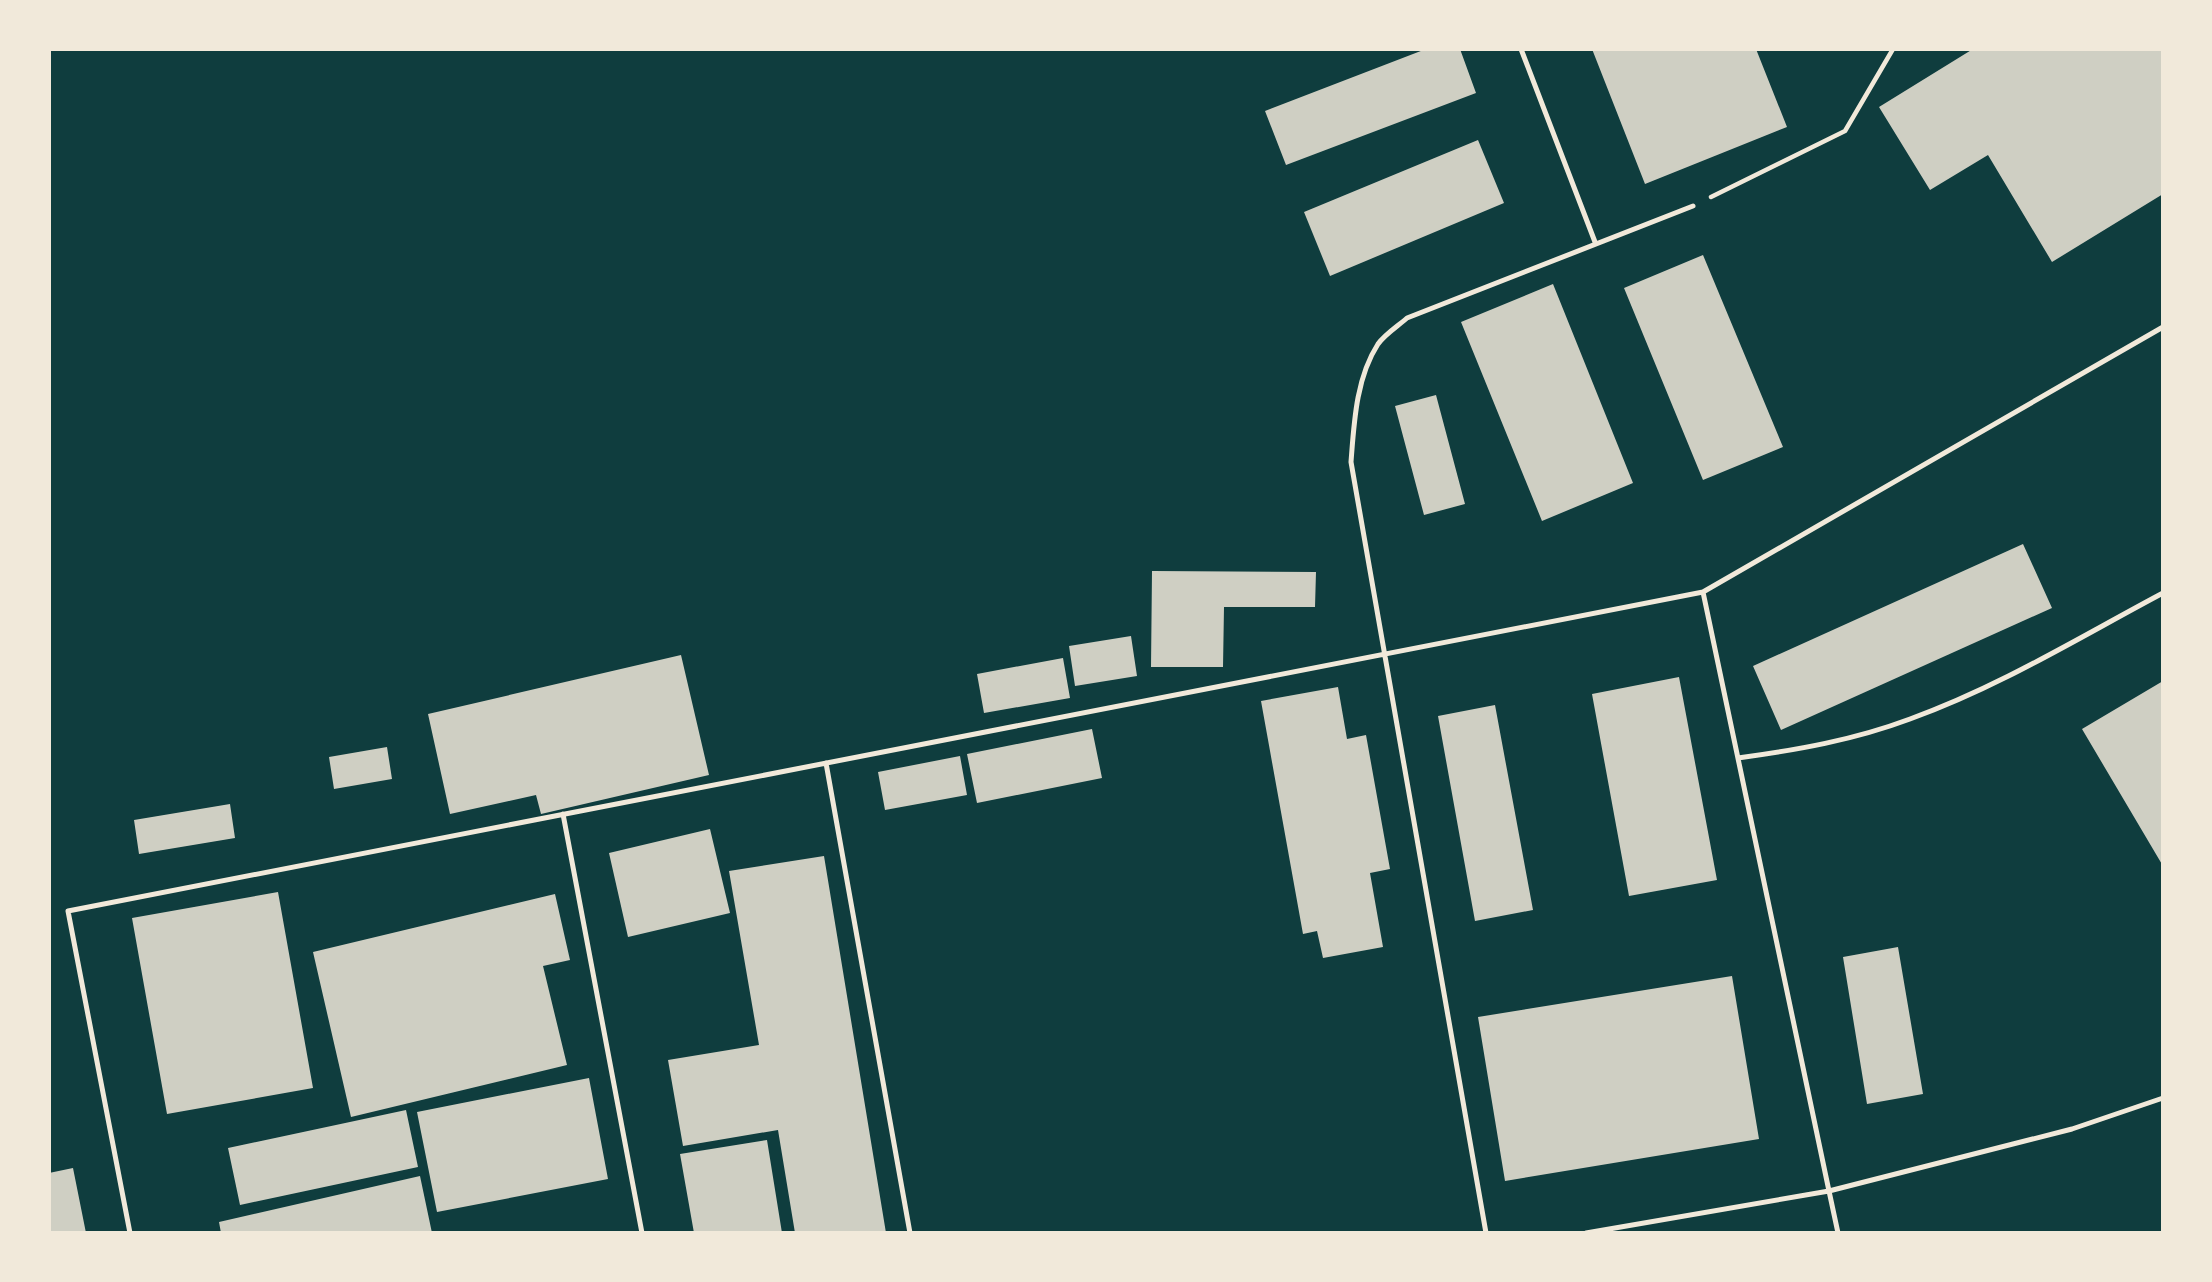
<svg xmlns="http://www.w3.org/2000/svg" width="2212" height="1282" viewBox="0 0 2212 1282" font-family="'Source Sans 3',sans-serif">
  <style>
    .building { fill: #cfcfc3 }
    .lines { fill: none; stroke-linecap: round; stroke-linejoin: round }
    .path { stroke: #f1e9da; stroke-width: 4.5 }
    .service { stroke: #f1e9da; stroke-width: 5 }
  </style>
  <rect width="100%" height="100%" fill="#0f3d3e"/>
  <path class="building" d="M1426 49H1460L1476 93 1286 165 1265 111Z
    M1592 49H1756L1787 127 1645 184Z
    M1973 49H2163V194L2052 262 1988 155 1930 190 1879 107Z
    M1478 140 1504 203 1330 276 1304 212Z
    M1703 255 1783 447 1703 480 1624 288Z
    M1553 284 1633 483 1542 521 1461 322Z
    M1436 395 1465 504 1424 515 1395 406Z
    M2023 544 2052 608 1781 730 1753 666Z
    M1152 571 1316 572 1315 607H1224L1223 667H1151Z
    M1131 636 1137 676 1075 686 1069 646Z
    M681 655 709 775 541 814 536 795 450 814 428 714Z
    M1063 658 1070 698 984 713 977 674Z
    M1679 677 1717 880 1629 896 1592 694Z
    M2163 681V866L2082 729Z
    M1338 687 1347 739 1366 735 1390 869 1370 873 1383 947 1323 958 1317 931 1303 934 1261 701Z
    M1495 705 1533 910 1475 921 1438 716Z
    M1092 729 1102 778 977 803 967 754Z
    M387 747 392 779 334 789 329 757Z
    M960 756 967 795 885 810 878 772Z
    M230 804 235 838 139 854 134 820Z
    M710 829 730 913 628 937 609 853Z
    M824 856 886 1233H795L778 1130 683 1146 668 1060 759 1045 729 871Z
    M278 892 313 1088 167 1114 132 918Z
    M555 894 570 960 543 966 567 1065 351 1117 313 952Z
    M1898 947 1923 1094 1867 1104 1843 957Z
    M1732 976 1759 1139 1505 1181 1478 1017Z
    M589 1078 608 1179 437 1212 417 1112Z
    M406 1110 418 1167 240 1205 228 1148Z
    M767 1140 782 1233H694L680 1154Z
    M73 1168 86 1233H49V1173Z
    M420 1176 432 1233H221L219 1222Z"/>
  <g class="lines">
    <path class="path" d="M1711 197 1845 131 1893 49"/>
    <path class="service" d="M1521 49 1595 242
      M1738 758C1797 750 1854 740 1910 719 1999 687 2080 637 2163 593
      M826 763 910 1233
      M563 814 642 1233
      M130 1233 68 911 1703 592
      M1486 1233 1351 462C1354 423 1356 378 1378 344 1385 334 1398 326 1407 318L1693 206
      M1586 1233 1829 1191 1703 592 2163 327
      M1838 1233 1829 1191 2072 1129 2163 1098"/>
  </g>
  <rect width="2212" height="1282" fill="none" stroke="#f1e9da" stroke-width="102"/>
</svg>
